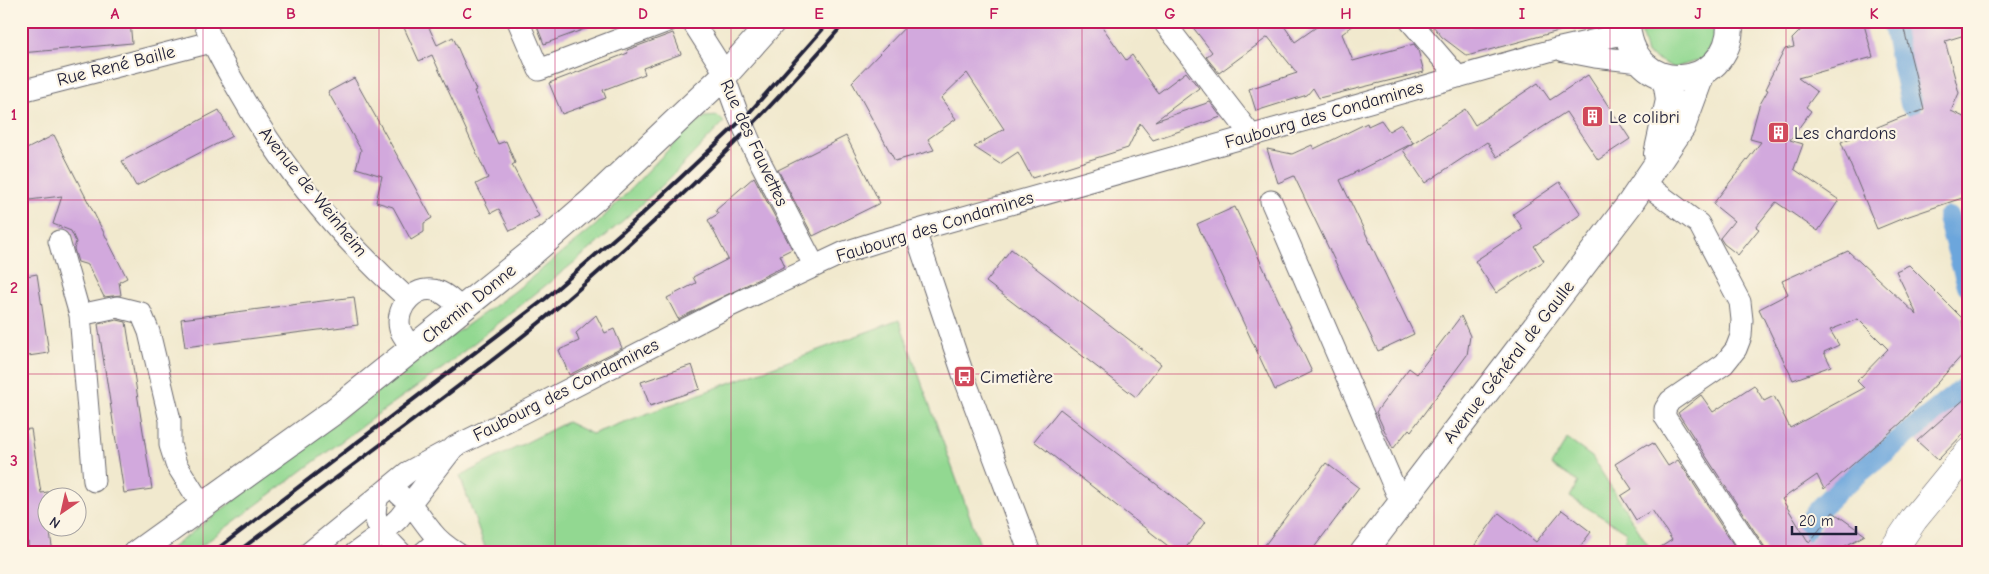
<svg xmlns="http://www.w3.org/2000/svg" width="1989" height="574" viewBox="0 0 1989 574" font-family="'Comic Neue',sans-serif">
  <style>
    .green { fill: #92d891; stroke: #5a7d66 }
    .lines { fill: none; stroke-linecap: round; stroke-linejoin: round }
    .canal { stroke: #6ca6dc; stroke-width: 22 }
    .building { fill: #d2a9dd }
    .minor-casing { stroke: #6a686e; stroke-width: 23 }
    .tertiary-casing { stroke: #6a686e; stroke-width: 28 }
    .secondary-casing { stroke: #6a686e; stroke-width: 29 }
    .minor { stroke: #fff; stroke-width: 21 }
    .tertiary { stroke: #fff; stroke-width: 26 }
    .secondary { stroke: #fff; stroke-width: 28 }
    .rail { stroke: #22223b; stroke-width: 4 }
    .grid { fill: none; stroke: #c2185b; stroke-width: 1; stroke-opacity: 0.55 }
    .labels { text-anchor: middle; dominant-baseline: central; stroke-width: 4.5; stroke-linejoin: round; paint-order: stroke }
    .street-label { font-size: 18px; fill: #22223b; stroke: #fcf5e5 }
    .poi-label { font-size: 18px; fill: #22223b; stroke: #fcf5e5; text-anchor: start }
    .neatline { fill: none; stroke: #c2185b; stroke-width: 2 }
    .grid-label { font-size: 16px; text-anchor: middle; font-weight: bold; fill: #c2185b }
  </style>
  <rect width="100%" height="100%" fill="#fcf5e5"/>
  <filter id="ink" filterUnits="userSpaceOnUse"><feTurbulence type="fractalNoise" baseFrequency=".02" numOctaves="2"/><feDisplacementMap in="SourceGraphic" scale="10" xChannelSelector="R" yChannelSelector="G"/><feConvolveMatrix kernelMatrix="1 2 1 2 8 2 1 2 1" color-interpolation-filters="sRGB"/></filter>
  <filter id="wash" filterUnits="userSpaceOnUse"><feTurbulence type="fractalNoise" baseFrequency=".0096" numOctaves="4" result="noise"/><feDisplacementMap in="SourceGraphic" scale="20" xChannelSelector="R" yChannelSelector="G"/><feGaussianBlur stdDeviation="1.12" result="paint"/><feColorMatrix in="noise" values="0 0 0 0 0 0 0 0 0 0 0 0 0 0 0 0 0 1.4 0 .05"/><feComposite in="paint" operator="in"/></filter>
  <g filter="url(#wash)">
    <rect width="100%" height="100%" fill="#f1e9ce"/>
    <path class="green" d="M1638 21H1718V34L1703 59 1674 68 1647 54Z
      M718 116 724 122 665 183 592 248 443 368 382 411 192 553H165L402 372 515 291 595 226 690 127 705 117Z
      M899 320 983 553H487L460 476 567 422 592 434Z
      M1567 439 1592 457 1653 553H1625L1626 532 1570 497 1578 482 1551 465Z"/>
    <g class="lines">
      <path class="canal" d="M1893 21 1911 104
        M1948 218 1968 285
        M1794 544 1819 509 1840 488 1968 385"/>
    </g>
    <g id="blocks">
      <path class="building" d="M21 21H130L132 43 21 53Z
        M401 21H426L437 45 453 37 476 90 474 91 498 144 506 141 515 163 512 165 539 216 510 231 499 209 491 213 476 184 488 178 432 55 419 61Z
        M535 21H601V23L544 44Z
        M911 21H1098L1126 60 1132 55 1158 93 1186 72 1199 88 1155 121 1210 102 1221 117 1153 140 1140 123 1128 148 1032 178 1018 152 1000 164 974 147 1004 129 967 73 941 98 956 119 928 139 934 150 895 161 852 82Z
        M1188 21H1290L1284 26 1295 42 1325 21H1359L1342 34 1353 61 1414 44 1418 50 1424 72 1319 98 1313 88 1307 95 1256 111 1249 89 1297 73 1268 37 1219 73 1206 57 1212 52Z
        M1429 21H1464L1469 27 1487 21H1576L1577 26 1467 56 1442 37Z
        M1821 21H1863L1873 57 1798 78 1817 92 1806 107 1811 111 1790 140 1803 144 1794 169 1839 200 1818 231 1776 202 1756 227 1759 229 1738 255 1724 244 1720 238 1734 221 1713 204 1761 142 1750 139 1759 106 1768 90 1766 89 1770 81 1769 80 1785 49 1794 47 1792 39 1805 26Z
        M1902 21H1968V34L1945 41 1959 93 1951 111 1968 119V196L1906 217 1877 229 1841 142 1902 117 1924 110Z
        M673 33 681 54 643 68 645 74 603 90 606 98 562 114 549 83 628 53 627 50Z
        M1588 75 1630 139 1598 160 1566 112 1497 157 1487 142 1425 183 1403 150 1413 143 1340 180 1414 334 1378 351 1294 176 1278 183 1267 149 1292 154 1312 145 1314 149 1367 123 1368 126 1381 120 1389 131 1401 124 1413 143 1465 109 1475 125 1538 83 1550 100Z
        M354 78 432 218 424 223V232L411 240 393 207 376 202 382 176 356 168 361 150 328 92Z
        M219 110 232 136 136 186 122 161Z
        M54 135 127 278 119 282 121 295 104 297 88 265 78 262 74 249 76 242 71 231 53 224 62 196 21 201V152Z
        M846 136 880 203 813 236 778 170Z
        M754 177 792 249 780 255 785 266 678 319 667 298 696 283 693 277 728 259 708 220 718 214 716 210Z
        M1560 182 1581 214 1534 246 1544 261 1496 293 1475 261 1523 229 1513 214Z
        M1235 207 1312 372 1275 390 1197 224Z
        M1011 249 1161 364 1136 397 986 282Z
        M1848 251 1917 315 1896 271 1909 265 1962 318 1965 352 1901 423 1824 489 1817 475 1782 499 1809 543 1833 512 1865 535 1833 553H1766L1764 546 1678 413 1701 395 1713 412 1754 385 1764 401 1774 396 1790 428 1864 388 1857 381 1888 349 1858 319 1830 330 1839 345 1824 352 1831 366 1793 380 1759 309 1788 294 1782 281Z
        M37 274 49 353 21 357V277Z
        M354 297 358 325 185 347 181 319Z
        M596 315 605 333 614 329 622 348 569 375 559 350 579 341 576 333Z
        M1461 316 1470 336 1467 355 1411 431 1409 429 1393 449 1376 412 1409 368 1417 374Z
        M117 320 126 322 152 489 124 493 98 324Z
        M692 365 700 389 650 406 641 382Z
        M1968 396V429L1938 460 1917 441Z
        M1060 409 1205 522 1182 553H1177L1034 441Z
        M31 429 41 493 48 492V526H49L53 553H29L28 542 24 543 21 523V430Z
        M1653 443 1668 466 1678 460 1739 553H1651L1672 540 1652 510 1636 520 1621 496 1632 489 1615 464 1647 444 1648 446Z
        M1326 463 1359 488 1310 553H1259Z
        M1562 510 1591 532 1575 553H1469L1499 513 1536 542Z"/>
    </g>
  </g>
  <g filter="url(#ink)">
    <use href="#blocks" fill-opacity="0" stroke="#6a686e" stroke-width="1"/>
    <g class="lines">
      <defs>
        <path id="minor" d="M204 21C212 44 224 65 236 86 280 165 340 238 408 299
          M518 21 539 70 668 21
          M692 21 720 65 737 112 751 144 814 265
          M1163 21 1251 135
          M1410 21 1458 77
          M1564 51 1595 57 1640 62
          M21 91 211 42
          M1644 183 1699 224 1740 302 1742 320 1741 336 1736 349 1724 364 1670 401 1665 409V417L1754 553
          M1271 201 1401 503
          M915 231 964 377 1030 553
          M59 241 80 315
          M413 349C409 343 402 336 400 329 394 306 418 282 440 292 449 296 455 303 461 309
          M94 481 80 315 117 307 141 313 149 332 170 420V445L176 464 203 507
          M400 495C414 505 421 519 432 532 439 541 447 547 457 553
          M378 497C369 525 383 534 401 553
          M309 553 408 472 445 452
          M355 553 383 533 399 518 454 447 525 412 728 307 845 252 883 240 1556 49 1627 33
          M423 553 430 547 444 545"/>
        <path id="tertiary" d="M1627 21C1628 100 1733 94 1730 21
          M1657 154 1669 100 1667 86 1662 76
          M137 553 332 413 534 251 593 200 723 77 773 21
          M1363 553 1629 205 1682 127 1702 73"/>
        <path id="secondary" d="M1891 553 1914 519 1968 453"/>
      </defs>
      <use href="#minor" class="minor-casing"/>
      <use href="#tertiary" class="tertiary-casing"/>
      <use href="#secondary" class="secondary-casing"/>
      <use href="#minor" class="minor"/>
      <use href="#tertiary" class="tertiary"/>
      <use href="#secondary" class="secondary"/>
      <path class="rail" d="M212 553 545 299 640 216 748 114 830 21
        M236 553C295 509 353 465 412 421 461 384 510 348 557 308 660 220 758 125 846 21"/>
    </g>
  </g>
  <path class="grid" d="M203 21V553M379 21V553M555 21V553M731 21V553M907 21V553M1082 21V553M1258 21V553M1434 21V553M1610 21V553M1786 21V553M21 200H1968M21 374H1968"/>
  <defs>
    <symbol id="building-square" viewBox="-11 -11 22 22"><rect x="-9" y="-9" width="18" height="18" rx="4" fill="#d1495b" stroke="#fcf5e5"/><path d="M-4-6H4V6H1V3H-1V6H-4ZM-2.5-4.3h1.7v1.8h-1.7ZM.8-4.3h1.7v1.8H.8ZM-2.5-1h1.7V.8h-1.7ZM.8-1h1.7V.8H.8Z" fill="#fff"/></symbol>
    <symbol id="bus-square" viewBox="-11 -11 22 22"><rect x="-9" y="-9" width="18" height="18" rx="4" fill="#d1495b" stroke="#fcf5e5"/><path d="M-5-6H5V4H4V6H2V4H-2V6H-4V4H-5ZM-3.5-4V0h7V-4ZM-3.5 1.2v1.5H-2V1.2ZM2 1.2v1.5H3.5V1.2Z" fill="#fff"/></symbol>
  </defs>
  <g fill-rule="evenodd">
    <use href="#building-square" x="1580" y="104" width="25" height="25"/>
    <use href="#building-square" x="1766" y="120" width="25" height="25"/>
    <use href="#bus-square" x="952" y="364" width="25" height="25"/>
  </g>
  <g class="labels">
    <g class="street-label">
      <text transform="translate(116 66) rotate(-14)">Rue René Baille</text>
      <text transform="translate(1324 115) rotate(-16)">Faubourg des Condamines</text>
      <text transform="translate(754 143) rotate(65)">Rue des Fauvettes</text>
      <text transform="translate(313 192) rotate(51)">Avenue de Weinheim</text>
      <text transform="translate(935 227) rotate(-17)">Faubourg des Condamines</text>
      <text transform="translate(469 304) rotate(-39)">Chemin Donne</text>
      <text transform="translate(1509 362) rotate(-52)">Avenue Général de Gaulle</text>
      <text transform="translate(566 390) rotate(-27)">Faubourg des Condamines</text>
    </g>
    <g class="poi-label">
      <text x="1609" y="117">Le colibri</text>
      <text x="1794" y="133">Les chardons</text>
      <text x="980" y="377">Cimetière</text>
    </g>
  </g>
  <rect width="1989" height="574" fill="none" stroke="#fcf5e5" stroke-width="55"/>
  <g transform="translate(62 512) rotate(214)"><circle r="24" fill="#fcf5e5" stroke="#a5a1a1"/>
  <path d="M0-4L9 19L0 12L-9 19Z" fill="#d1495b"/>
  <text y="-8" font-size="14" font-weight="bold" text-anchor="middle" fill="#22223b">N</text>
  </g>
  <path d="M1792 526v8h64v-8" fill="none" stroke="#22223b" stroke-width="2.5"/>
  <text x="1799" y="526" font-size="15" fill="#22223b" stroke="#fcf5e5" stroke-width="4" paint-order="stroke">20 m</text>
  <rect x="28" y="28" width="1934" height="518" class="neatline"/>
  <g class="grid-label">
    <text x="115" y="19">A</text>
    <text x="291" y="19">B</text>
    <text x="467" y="19">C</text>
    <text x="643" y="19">D</text>
    <text x="819" y="19">E</text>
    <text x="994" y="19">F</text>
    <text x="1170" y="19">G</text>
    <text x="1346" y="19">H</text>
    <text x="1522" y="19">I</text>
    <text x="1698" y="19">J</text>
    <text x="1874" y="19">K</text>
    <text x="14" y="120">1</text>
    <text x="14" y="293">2</text>
    <text x="14" y="466">3</text>
  </g>
</svg>
